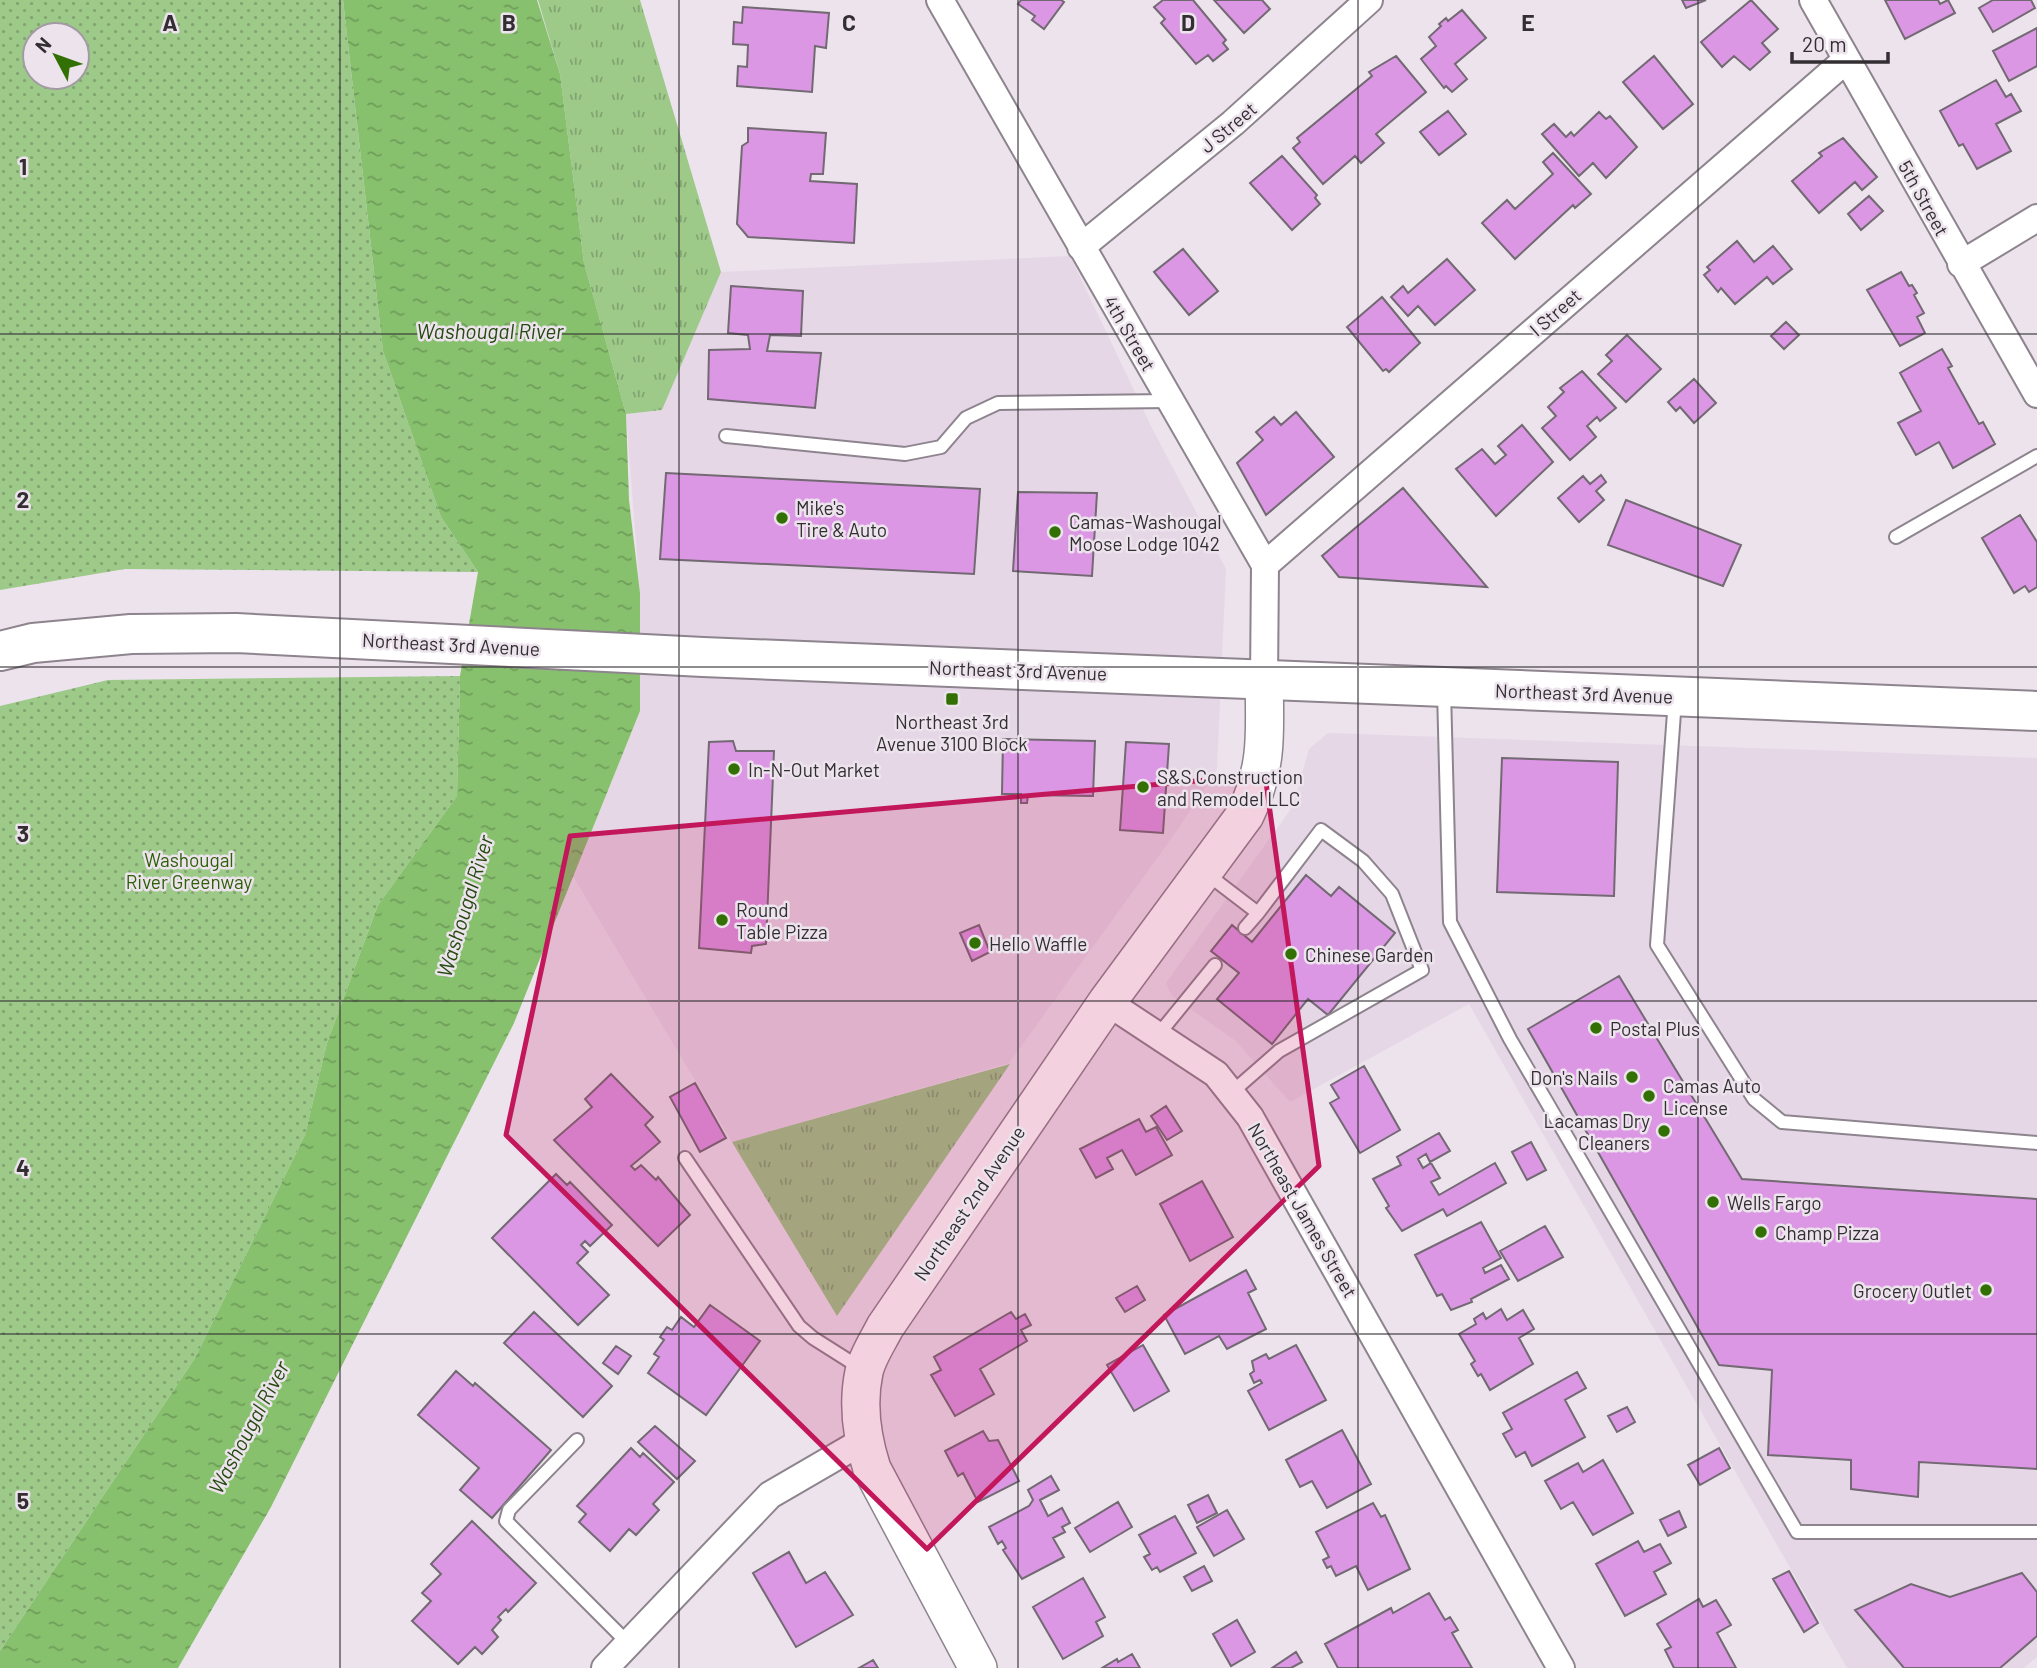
<svg xmlns="http://www.w3.org/2000/svg" width="2037" height="1668" viewBox="0 0 2037 1668" font-family="Barlow,sans-serif">
  <style>
    .built { fill: #e6d7e7 }
    .grass { fill: url(#grass-tufts) }
    .park { fill: url(#park-dots); fill-rule: evenodd }
    .water { fill: url(#water-ripples) }
    .building { fill: #dc97e4; stroke: #726972; stroke-width: 2 }
    .lines { fill: none; stroke-linecap: round; stroke-linejoin: round }
    .lane-casing { stroke: #8d848e; stroke-width: 16 }
    .street-casing { stroke: #8d848e; stroke-width: 30 }
    .secondary-casing { stroke: #8d848e; stroke-width: 40 }
    .primary-casing { stroke: #8d848e; stroke-width: 42 }
    .lane { stroke: #fff; stroke-width: 12 }
    .street { stroke: #fff; stroke-width: 26 }
    .secondary { stroke: #fff; stroke-width: 37 }
    .primary { stroke: #fff; stroke-width: 38 }
    .marked { fill: #c2185b; fill-opacity: 0.2; stroke: #c2185b; stroke-width: 5; stroke-linejoin: round }
    .grid { fill: none; stroke: #322e32; stroke-width: 2; stroke-opacity: 0.55 }
    .poi-dot { fill: #337003; stroke: #ece3ed; stroke-width: 2.5 }
    .labels { text-anchor: middle; dominant-baseline: central; stroke-width: 5; stroke-linejoin: round; paint-order: stroke }
    .street-label { font-size: 19px; fill: #322e32; stroke: #ece3ed }
    .poi-label { font-size: 19px; fill: #322e32; stroke: #ece3ed; text-anchor: start }
    .park-label { font-size: 19px; fill: #2c6005; stroke: #ece3ed }
    .water-label { font-size: 21px; font-style: italic; fill: #264b11; stroke: #ece3ed }
    .grid-label { font-size: 23px; text-anchor: middle; font-weight: bold; fill: #322e32; stroke: #ece3ed; stroke-width: 5; stroke-linejoin: round; paint-order: stroke }
  </style>
  <defs>
    <pattern id="grass-tufts" width="24" height="20" patternUnits="userSpaceOnUse" patternTransform="scale(1.75)"><rect width="24" height="20" fill="#9dc989"/><path d="M3 7l-1-3M5 7V3M7 7l1-3M15 17l-1-3M17 17v-4M19 17l1-3" fill="none" stroke="#81a471"/></pattern>
    <pattern id="park-dots" width="8" height="8" patternUnits="userSpaceOnUse" patternTransform="scale(1.75)"><rect width="8" height="8" fill="#9dc989"/><path d="M2 2h.1M6 6h.1" fill="none" stroke="#81a471" stroke-width="1.8" stroke-linecap="round"/></pattern>
    <pattern id="water-ripples" width="26" height="14" patternUnits="userSpaceOnUse" patternTransform="scale(1.75)"><rect width="26" height="14" fill="#87c16d"/><path d="M2 4q2-2 4 0t4 0M15 11q2-2 4 0t4 0" fill="none" stroke="#6f9d5a"/></pattern>
  </defs>
  <rect width="100%" height="100%" fill="#ece3ed"/>
  <path class="built" d="M1070 256 1152 428 1226 569 1217 769 1178 829 1009 1063 732 1142 573 876 640 711V593L626 414 662 410 721 272Z
    M1328 733 2037 758V1657L2024 1668H1847L1469 1004 1290 1102 1236 1041 1172 996 1166 983 1293 806 1309 749Z"/>
  <path class="grass" d="M538 0H640L721 272 662 410 626 414 584 263 560 74Z
    M1010 1064 837 1316 732 1142Z"/>
  <path class="park" d="M0 0H343L383 351 441 517 478 572 125 569 0 590ZM35 35H77V77H35Z
    M460 676 457 796 378 905 327 1043 305 1135 195 1358 0 1651V706L108 680Z"/>
  <path class="water" d="M343 0H537L560 74 584 263 626 414 629 500 640 593V711L514 1023 271 1507 178 1668H0V1651L195 1358 305 1135 327 1043 378 905 457 796 460 676 478 572 441 517 383 351Z"/>
  <path class="building" d="M1021 0H1061L1064 2 1044 29 1032 20 1035 16 1018 4Z
    M1163 0H1193L1226 40 1223 43 1228 49 1213 61 1208 55 1196 64 1161 23 1165 19 1154 7Z
    M1214 0H1262L1270 9 1244 33Z
    M1682 0H1706L1686 8Z
    M1751 0 1778 29 1762 43 1770 52 1750 70 1734 56 1722 67 1701 42Z
    M1885 0H1938L1940 4 1948 0 1955 13 1905 39Z
    M1993 0H2031L2035 8 1993 32 1979 8Z
    M743 7 829 13 826 48 815 46 812 92 737 86 738 66 747 67 748 45 733 44 734 22 742 23Z
    M1462 10 1486 38 1455 64 1467 79 1452 92 1446 86 1444 88 1421 59 1436 46 1429 37 1441 26 1439 24 1446 18 1448 21Z
    M2037 28V66L2009 81 1993 51Z
    M1396 56 1426 92 1376 134 1384 143 1361 163 1355 156 1323 184 1293 148 1300 142 1297 138 1372 76 1369 72Z
    M1654 56 1693 104 1663 129 1623 82Z
    M1996 80 2006 97 2011 94 2021 111 1996 124 2011 151 1977 169 1963 144 1959 146 1940 111Z
    M1448 111 1466 134 1439 155 1420 132Z
    M1599 112 1606 119 1610 116 1637 147 1606 178 1593 163 1579 176 1542 134 1554 124 1566 137 1571 132 1574 136Z
    M748 128 826 133 823 174H811L810 181 857 184 854 243 748 237 737 224 742 146 748 142Z
    M1843 138 1877 177 1862 190 1855 182 1819 213 1792 181 1822 156 1819 153Z
    M1553 153 1591 194 1575 208 1573 205 1515 259 1482 223 1507 200 1515 209 1553 174 1543 162Z
    M1282 156 1317 195 1315 198 1320 204 1292 230 1250 183Z
    M1869 196 1883 211 1861 230 1848 214Z
    M1737 241 1754 262 1773 246 1792 269 1773 284 1767 277 1735 304 1721 288 1718 292 1704 275 1710 270 1707 267Z
    M1183 249 1218 291 1189 315 1154 272Z
    M1447 259 1475 290 1435 325 1418 306 1408 316 1391 297 1403 286 1408 293Z
    M1901 272 1909 286 1912 285 1917 293 1914 295 1924 313 1917 317 1925 333 1900 346 1867 290Z
    M731 286 803 291 801 336 770 335 767 351 821 353 815 408 708 399 709 350 750 349 748 335 728 333Z
    M1382 297 1420 343 1389 372 1386 369 1383 371 1347 327Z
    M1786 322 1799 335 1784 349 1771 336Z
    M1627 335 1661 369 1626 402 1598 374 1612 361 1606 355Z
    M1942 349 1952 366 1948 368 1979 424 1983 422 1995 444 1953 468 1939 442 1916 455 1898 423 1921 411 1900 373Z
    M1582 371 1616 408 1600 421 1597 417 1587 426 1596 437 1570 460 1542 428 1556 416 1548 407 1564 392 1560 388Z
    M1694 379 1716 403 1694 423 1680 407 1676 411 1668 402Z
    M1296 412 1334 457 1266 515 1237 463 1263 440 1256 432 1274 417 1281 425Z
    M1522 425 1553 462 1496 516 1456 469 1482 449 1495 464 1506 455 1498 446Z
    M666 473 980 489 974 574 660 559Z
    M1601 475 1606 482 1596 491 1604 500 1579 522 1558 498 1583 476 1590 484Z
    M1403 488 1487 587 1339 577 1322 556Z
    M1018 492 1097 493 1092 576 1013 571Z
    M1626 500 1741 545 1723 586 1608 545Z
    M2020 515 2037 542V587L2029 592 2025 586 2014 593 1982 538Z
    M1003 739 1095 741 1093 796 1028 795 1027 803H1021V794H1002Z
    M733 741 736 751H774L766 944 752 946 751 953 699 948 709 742Z
    M1126 742 1169 744 1163 833 1120 830Z
    M1502 758 1618 762 1614 896 1497 892Z
    M1306 875 1331 896 1339 887 1395 933 1328 1015 1308 999 1272 1044 1217 999 1239 973 1211 951 1232 925 1252 942Z
    M979 925 990 952 972 961 960 933Z
    M1619 976 1742 1179 2037 1199V1469L1919 1462 1918 1497 1851 1489V1460L1768 1455 1772 1370 1719 1365 1528 1029Z
    M1364 1066 1400 1130 1360 1153 1330 1103 1339 1098 1331 1085Z
    M611 1074 653 1117 645 1125 660 1142 631 1166 635 1170 641 1165 656 1180 658 1177 690 1215 658 1246 554 1140 592 1107 585 1099Z
    M695 1083 726 1138 700 1152 670 1097Z
    M1166 1106 1182 1131 1167 1140 1151 1116Z
    M1139 1119 1146 1132 1156 1127 1172 1155 1136 1175 1122 1150 1107 1158 1113 1169 1096 1178 1080 1149Z
    M1439 1133 1450 1151 1430 1162 1426 1154 1418 1159 1423 1168 1431 1163 1440 1178 1431 1182 1439 1195 1495 1163 1506 1183 1447 1216 1443 1209 1402 1231 1386 1208 1389 1206 1373 1179 1401 1165 1397 1157Z
    M1531 1142 1546 1170 1527 1180 1512 1152Z
    M556 1174 567 1185 570 1182 612 1225 590 1246 585 1241 581 1245 588 1252 577 1263 609 1295 578 1325 492 1238Z
    M1202 1181 1233 1237 1190 1261 1160 1204Z
    M1481 1222 1501 1258 1483 1268 1485 1273 1501 1265 1509 1279 1471 1299 1472 1302 1451 1310 1442 1294 1437 1296 1415 1255Z
    M1545 1226 1563 1257 1518 1281 1500 1251Z
    M1246 1270 1256 1289 1248 1293 1266 1329 1227 1349 1219 1336 1185 1354 1164 1315Z
    M1137 1286 1145 1300 1125 1312 1116 1298Z
    M710 1305 760 1341 706 1415 648 1373 659 1357 654 1354 664 1340 660 1337 667 1327 672 1330 681 1317 694 1327Z
    M1501 1309 1507 1320 1523 1310 1534 1329 1519 1338 1533 1364 1490 1390 1481 1374 1478 1376 1471 1364 1475 1361 1459 1334 1476 1324 1474 1319 1483 1313 1486 1319Z
    M534 1312 612 1386 583 1417 504 1343Z
    M1011 1312 1016 1319 1025 1314 1031 1325 1021 1330 1027 1341 980 1369 994 1394 955 1416 931 1375 941 1370 934 1357Z
    M1143 1345 1169 1391 1134 1411 1107 1365Z
    M1296 1345 1326 1400 1269 1430 1248 1391 1262 1383 1260 1380 1254 1383 1250 1374 1254 1371 1252 1361 1266 1354 1269 1359Z
    M616 1346 631 1356 618 1374 603 1363Z
    M456 1371 473 1386 475 1383 551 1450 492 1518 460 1490 479 1468 418 1415Z
    M1577 1372 1586 1388 1565 1400 1585 1437 1532 1466 1525 1452 1516 1457 1503 1434 1512 1429 1503 1413Z
    M1627 1407 1635 1422 1617 1432 1608 1416Z
    M655 1426 695 1461 677 1479 638 1442Z
    M1342 1430 1371 1484 1327 1508 1312 1481 1300 1487 1286 1460Z
    M983 1431 989 1441 998 1440 1019 1481 978 1502 963 1473 958 1476 945 1451Z
    M631 1448 640 1457 643 1453 674 1482 653 1504 659 1510 636 1535 629 1529 610 1551 579 1522 586 1514 577 1506Z
    M1719 1448 1730 1468 1700 1485 1688 1465Z
    M1603 1460 1633 1513 1593 1535 1573 1502 1561 1509 1545 1481 1578 1463 1583 1472Z
    M1051 1476 1059 1490 1040 1500 1048 1516 1062 1508 1070 1523 1062 1527 1065 1532 1053 1538 1064 1557 1022 1579 1003 1550 1006 1548 1002 1541 998 1544 989 1527 1029 1506 1033 1500 1028 1490Z
    M1208 1495 1217 1513 1197 1523 1188 1505Z
    M1118 1502 1132 1527 1090 1552 1075 1528Z
    M1373 1503 1381 1517 1385 1515 1410 1569 1368 1590 1356 1566 1336 1576 1331 1566 1327 1568 1323 1560 1329 1557 1316 1532Z
    M1227 1510 1244 1539 1214 1556 1197 1527Z
    M1679 1511 1686 1527 1668 1536 1660 1520Z
    M1175 1516 1196 1553 1160 1572 1157 1567 1152 1570 1144 1557 1150 1554 1139 1535Z
    M472 1521 536 1583 508 1612 506 1609 498 1617 501 1620 492 1630 498 1637 482 1654 475 1647 458 1664 412 1621 431 1601 422 1593 441 1574 431 1564Z
    M1638 1541 1644 1552 1660 1544 1671 1563 1654 1572 1666 1594 1625 1616 1596 1564Z
    M789 1552 806 1583 825 1572 853 1615 796 1647 753 1573Z
    M1204 1566 1212 1581 1192 1591 1184 1577Z
    M1789 1571 1818 1623 1804 1632 1773 1579Z
    M2022 1573 2037 1592V1636L2000 1668H1904L1855 1610 1911 1584 1950 1597Z
    M1083 1578 1105 1617 1096 1622 1103 1636 1063 1659 1033 1607Z
    M1429 1593 1445 1620 1450 1617 1458 1630 1452 1633 1472 1668H1338L1325 1644 1391 1608 1393 1613Z
    M1699 1599 1703 1607 1716 1600 1731 1625 1717 1633 1736 1668H1674L1665 1650 1671 1647 1657 1624Z
    M1237 1620 1255 1652 1231 1666 1213 1634Z
    M1296 1652 1302 1662 1291 1668H1272Z
    M1132 1654 1140 1668H1102L1117 1659 1118 1662Z
    M873 1660 878 1668H859Z"/>
  <g class="lines">
    <defs>
      <path id="lane" d="M726 436 905 454 941 447 966 418 998 403 1170 401
        M1896 537 2037 456
        M1444 691 1450 922 1510 1039 1797 1532H2037
        M1675 699 1657 945 1754 1099 1782 1122 2037 1143
        M1207 874 1258 913 1321 830 1363 861 1392 894 1422 970 1279 1051 1231 1093
        M1245 928 1258 913
        M1158 1035 1215 965
        M685 1158 799 1326 813 1338 862 1369
        M577 1440 509 1510 506 1521 628 1643"/>
      <path id="street" d="M940 0 1265 565 1264 680
        M1813 0 2037 394
        M1081 247 1233 123 1369 0
        M1961 264 2037 218
        M1265 565 1846 60
        M1107 1002 1216 1074 1250 1117 1561 1668
        M605 1668 770 1495 863 1441"/>
      <path id="secondary" d="M978 1668 872 1469C862 1438 857 1405 864 1372 867 1357 878 1341 885 1327L1107 1002 1245 815C1268 768 1265 731 1264 680"/>
      <path id="primary" d="M0 651 33 643 131 634 236 633 703 657 2037 711"/>
    </defs>
    <use href="#lane" class="lane-casing"/>
    <use href="#street" class="street-casing"/>
    <use href="#secondary" class="secondary-casing"/>
    <use href="#primary" class="primary-casing"/>
    <use href="#lane" class="lane"/>
    <use href="#street" class="street"/>
    <use href="#secondary" class="secondary"/>
    <use href="#primary" class="primary"/>
  </g>
  <path class="marked" d="M1265 775 1319 1166 927 1549 506 1135 570 836Z"/>
  <path class="grid" d="M340 0V1668M679 0V1668M1018 0V1668M1358 0V1668M1698 0V1668M0 334H2037M0 667H2037M0 1001H2037M0 1334H2037"/>
  <g class="poi-dot">
    <circle cx="782" cy="518" r="7"/>
    <circle cx="1055" cy="532" r="7"/>
    <rect x="945" y="692" width="14" height="14" rx="3.5"/>
    <circle cx="734" cy="769" r="7"/>
    <circle cx="1143" cy="787" r="7"/>
    <circle cx="722" cy="920" r="7"/>
    <circle cx="975" cy="943" r="7"/>
    <circle cx="1291" cy="954" r="7"/>
    <circle cx="1596" cy="1028" r="7"/>
    <circle cx="1632" cy="1077" r="7"/>
    <circle cx="1649" cy="1096" r="7"/>
    <circle cx="1664" cy="1131" r="7"/>
    <circle cx="1713" cy="1202" r="7"/>
    <circle cx="1761" cy="1232" r="7"/>
    <circle cx="1986" cy="1290" r="7"/>
  </g>
  <g class="labels">
    <g class="street-label">
      <text transform="translate(1228 127) rotate(-40)">J Street</text>
      <text transform="translate(1924 198) rotate(61)">5th Street</text>
      <text transform="translate(1555 312) rotate(-41)">I Street</text>
      <text transform="translate(1130 333) rotate(60)">4th Street</text>
      <text transform="translate(451 644) rotate(3)">Northeast 3rd Avenue</text>
      <text transform="translate(1018 670) rotate(2)">Northeast 3rd Avenue</text>
      <text transform="translate(1584 693) rotate(2)">Northeast 3rd Avenue</text>
      <text transform="translate(969 1203) rotate(-56)">Northeast 2nd Avenue</text>
      <text transform="translate(1303 1210) rotate(60)">Northeast James Street</text>
    </g>
    <g class="poi-label">
      <text x="796" y="507">Mike's<tspan x="796" dy="22">Tire &amp; Auto</tspan></text>
      <text x="1069" y="521">Camas-Washougal<tspan x="1069" dy="22">Moose Lodge 1042</tspan></text>
      <text x="952" y="721" text-anchor="middle">Northeast 3rd<tspan x="952" dy="22">Avenue 3100 Block</tspan></text>
      <text x="748" y="769">In-N-Out Market</text>
      <text x="1157" y="776">S&amp;S Construction<tspan x="1157" dy="22">and Remodel LLC</tspan></text>
      <text x="736" y="909">Round<tspan x="736" dy="22">Table Pizza</tspan></text>
      <text x="989" y="943">Hello Waffle</text>
      <text x="1305" y="954">Chinese Garden</text>
      <text x="1610" y="1028">Postal Plus</text>
      <text x="1618" y="1077" text-anchor="end">Don's Nails</text>
      <text x="1663" y="1085">Camas Auto<tspan x="1663" dy="22">License</tspan></text>
      <text x="1650" y="1120" text-anchor="end">Lacamas Dry<tspan x="1650" dy="22">Cleaners</tspan></text>
      <text x="1727" y="1202">Wells Fargo</text>
      <text x="1775" y="1232">Champ Pizza</text>
      <text x="1972" y="1290" text-anchor="end">Grocery Outlet</text>
    </g>
    <g class="park-label">
      <text x="189" y="859">Washougal<tspan x="189" dy="22">River Greenway</tspan></text>
    </g>
    <g class="water-label">
      <text x="490" y="330">Washougal River</text>
      <text transform="translate(464 906) rotate(-73)">Washougal River</text>
      <text transform="translate(248 1427) rotate(-62)">Washougal River</text>
    </g>
  </g>
  <g class="grid-label">
    <text x="170" y="31">A</text>
    <text x="509" y="31">B</text>
    <text x="849" y="31">C</text>
    <text x="1188" y="31">D</text>
    <text x="1528" y="31">E</text>
    <text x="23" y="175">1</text>
    <text x="23" y="508">2</text>
    <text x="23" y="842">3</text>
    <text x="23" y="1176">4</text>
    <text x="23" y="1509">5</text>
  </g>
  <g transform="translate(56 56) rotate(311)"><circle r="33" fill="#ece3ed" stroke="#a29ba2" stroke-width="2"/>
  <path d="M0-5L12 26L0 18L-12 26Z" fill="#337003"/>
  <text y="-10" font-size="19" font-weight="bold" text-anchor="middle" fill="#322e32">N</text>
  </g>
  <path d="M1792 52v10h96v-10" fill="none" stroke="#322e32" stroke-width="3.5"/>
  <text x="1802" y="52" font-size="21" fill="#322e32" stroke="#ece3ed" stroke-width="5" paint-order="stroke">20 m</text>
</svg>
